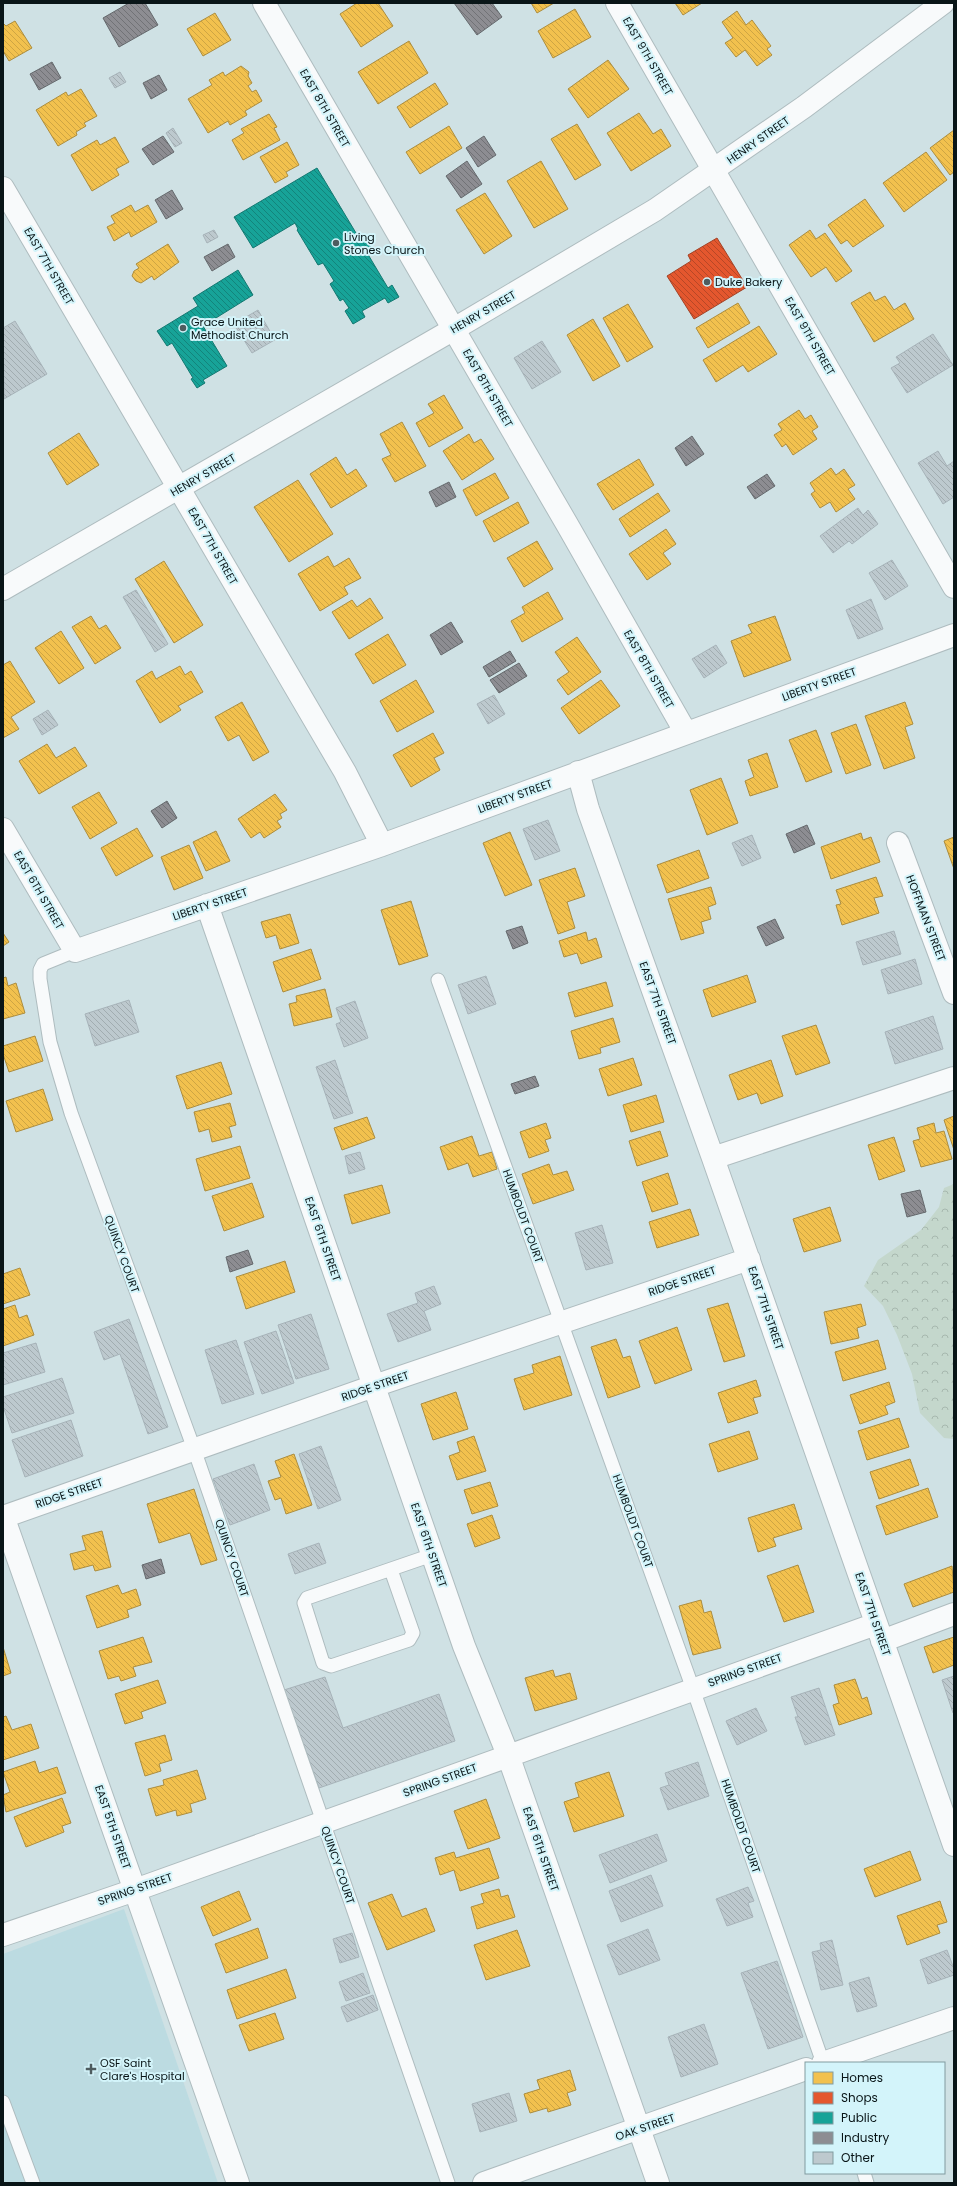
<svg xmlns="http://www.w3.org/2000/svg" width="957" height="2186" viewBox="0 0 957 2186" font-family="Poppins,sans-serif">
  <style>
    .built { fill: #bcdbe1 }
    .forest { fill: url(#forest-crowns) }
    .homes { fill: url(#homes-back-hatch); stroke: #ac8d3e }
    .shops { fill: url(#shops-back-hatch); stroke: #a24327 }
    .public { fill: url(#public-back-hatch); stroke: #137871 }
    .industry { fill: url(#industry-back-hatch); stroke: #65696d }
    .building { fill: url(#building-back-hatch); stroke: #a7b3b9 }
    .lines { fill: none; stroke-linecap: round; stroke-linejoin: round }
    .service-casing { stroke: #aebcbf; stroke-width: 15 }
    .minor-casing { stroke: #aebcbf; stroke-width: 24 }
    .tertiary-casing { stroke: #aebcbf; stroke-width: 24 }
    .service { stroke: #f8fafb; stroke-width: 13 }
    .minor { stroke: #f8fafb; stroke-width: 22 }
    .tertiary { stroke: #f8fafb; stroke-width: 22 }
    .poi-dot { fill: #4e5c5f; stroke: #d3f4fa; stroke-width: 1.5 }
    .labels { text-anchor: middle; dominant-baseline: central; stroke-width: 4; stroke-linejoin: round; paint-order: stroke }
    .street-label { font-size: 11px; fill: #091517; stroke: #d3f4fa }
    .poi-label { font-size: 11px; fill: #091517; stroke: #d3f4fa; text-anchor: start }
  </style>
  <defs>
    <pattern id="forest-crowns" width="20" height="18" patternUnits="userSpaceOnUse"><rect width="20" height="18" fill="#c4d7cc"/><path d="M2 6a3 3 0 1 1 6 0M12 15a3 3 0 1 1 6 0" fill="none" stroke="#a7b8ae"/></pattern>
    <pattern id="homes-back-hatch" width="6" height="6" patternUnits="userSpaceOnUse"><rect width="6" height="6" fill="#f2c14e"/><path d="M-1 5l2 2M0 0l6 6M5-1l2 2" fill="none" stroke="#cea543"/></pattern>
    <pattern id="shops-back-hatch" width="6" height="6" patternUnits="userSpaceOnUse"><rect width="6" height="6" fill="#e4572e"/><path d="M-1 5l2 2M0 0l6 6M5-1l2 2" fill="none" stroke="#b74726"/></pattern>
    <pattern id="public-back-hatch" width="6" height="6" patternUnits="userSpaceOnUse"><rect width="6" height="6" fill="#17a398"/><path d="M-1 5l2 2M0 0l6 6M5-1l2 2" fill="none" stroke="#13847b"/></pattern>
    <pattern id="industry-back-hatch" width="6" height="6" patternUnits="userSpaceOnUse"><rect width="6" height="6" fill="#8d8d92"/><path d="M-1 5l2 2M0 0l6 6M5-1l2 2" fill="none" stroke="#717276"/></pattern>
    <pattern id="building-back-hatch" width="6" height="6" patternUnits="userSpaceOnUse"><rect width="6" height="6" fill="#bdc9ce"/><path d="M-1 5l2 2M0 0l6 6M5-1l2 2" fill="none" stroke="#a1acb0"/></pattern>
  </defs>
  <rect width="100%" height="100%" fill="#cfe1e4"/>
  <path class="built" d="M124 1909 218 2183H3V1954Z"/>
  <path class="forest" d="M954 1184V1439L944 1438 920 1413 912 1374 897 1335 883 1306 864 1286 878 1260 921 1230 939 1207 944 1188Z"/>
  <path class="homes" d="M357 3H378L393 26 361 47 340 14Z
    M531 3H554L537 13Z
    M675 3H702L683 15Z
    M575 9 591 37 553 58 538 31Z
    M737 11 746 25 752 20 771 46 767 49 772 55 757 66 745 50 736 57 725 43 733 38 722 22Z
    M215 13 231 40 203 56 187 29Z
    M15 21 32 48 9 61 3 51V23L6 26Z
    M409 41 428 73 378 104 358 72Z
    M608 60 629 89 588 118 568 89Z
    M241 66 249 72 248 76 252 83 248 86 252 92 256 90 262 101 245 111 247 115 230 125 228 121 208 133 188 99 212 85 209 80 223 72 225 76Z
    M435 83 448 104 410 128 397 107Z
    M81 89 97 116 84 123 86 126 76 132 77 135 58 146 36 110 66 92 68 96Z
    M639 113 653 134 661 129 671 146 631 171 607 133Z
    M269 114 277 127 274 128 280 140 243 160 232 140 244 133 241 129Z
    M577 124 601 165 575 180 551 139Z
    M449 126 462 148 420 174 406 152Z
    M954 130V172L950 175 930 148Z
    M115 137 129 162 116 169 119 175 92 191 71 155 97 140 100 145Z
    M287 142 299 165 286 172 288 176 275 183 260 157Z
    M926 152 947 180 904 212 883 183Z
    M541 161 568 209 534 228 507 181Z
    M485 193 512 236 484 254 456 210Z
    M865 199 884 226 853 247 847 240 841 244 828 225Z
    M131 205 135 212 148 205 157 222 131 237 129 232 114 241 107 227 115 223 111 216Z
    M810 230 816 239 825 233 852 271 836 282 826 267 811 277 789 245Z
    M168 244 179 262 154 280 152 276 141 283 136 281 132 276 134 271 139 268 136 264Z
    M870 292 875 301 885 296 894 310 905 303 914 319 874 342 851 303Z
    M738 303 750 323 708 348 696 328Z
    M628 304 653 347 627 362 603 318Z
    M593 319 620 366 593 381 567 335Z
    M759 326 777 354 748 372 743 365 716 382 703 360Z
    M444 395 463 428 429 447 416 423 434 413 428 404Z
    M799 410 805 419 811 415 818 427 812 431 817 439 793 455 786 444 782 447 774 435 782 430 778 424Z
    M402 422 426 466 395 482 382 459 391 455 380 434Z
    M79 433 99 465 67 485 48 453Z
    M469 434 474 443 481 439 494 459 462 480 443 451Z
    M336 457 347 475 356 469 367 486 331 508 310 474Z
    M639 459 654 485 613 510 597 484Z
    M831 468 836 475 844 469 855 485 848 489 855 499 836 512 830 502 820 508 811 494 815 491 810 483Z
    M495 473 509 498 476 516 463 490Z
    M298 480 333 534 289 562 254 507Z
    M658 493 670 511 630 537 619 519Z
    M518 502 529 523 494 542 483 521Z
    M666 529 676 544 663 553 671 564 647 580 629 554Z
    M537 541 553 569 524 587 507 558Z
    M328 556 334 567 349 558 361 578 344 587 348 594 320 611 298 574Z
    M164 561 203 625 174 643 135 579Z
    M548 592 563 619 522 642 511 621 525 613 522 607Z
    M370 598 383 618 349 639 332 612 352 600 357 607Z
    M91 616 99 629 106 625 121 648 95 664 72 627Z
    M775 616 791 660 744 677 731 641 752 633 748 625Z
    M61 631 84 668 59 684 35 648Z
    M388 634 406 665 373 684 355 654Z
    M577 637 601 672 568 695 557 680 569 672 555 652Z
    M10 661 35 702 11 717 19 729 3 738V665Z
    M180 666 185 675 191 671 203 692 178 706 181 710 160 723 136 681 152 671 156 679Z
    M416 680 434 712 397 732 380 701Z
    M601 680 620 706 579 734 561 708Z
    M242 702 269 752 253 761 239 735 228 741 215 717Z
    M905 702 913 724 905 727 915 758 884 769 865 716Z
    M856 724 871 765 846 774 831 733Z
    M816 730 832 772 806 782 789 740Z
    M433 733 444 753 434 758 440 770 411 787 393 755Z
    M47 744 56 758 75 747 87 766 39 794 19 761Z
    M767 753 778 787 750 796 745 781 754 777 748 760Z
    M721 778 738 823 707 835 690 790Z
    M99 792 117 823 90 839 72 807Z
    M275 794 287 810 280 814 282 818 277 821 281 827 264 838 260 832 251 838 238 819Z
    M137 828 153 856 116 876 101 848Z
    M216 831 230 861 206 871 193 842Z
    M510 832 532 885 505 896 483 843Z
    M861 833 863 840 871 837 880 862 831 879 821 847Z
    M954 837V869L944 841Z
    M189 845 203 878 174 890 161 857Z
    M699 850 709 878 667 893 657 865Z
    M575 868 585 896 567 902 575 928 558 934 539 880Z
    M876 877 883 896 874 898 879 913 842 925 836 905 841 904 836 890Z
    M711 887 716 904 708 907 711 919 701 922 704 933 681 940 668 899Z
    M411 901 428 956 399 965 381 910Z
    M290 914 299 943 280 949 276 935 266 938 261 922Z
    M586 932 588 941 596 938 602 957 581 964 577 953 564 957 559 941Z
    M3 933 9 942 3 946Z
    M311 949 321 979 283 992 273 962Z
    M747 975 756 1002 712 1017 703 990Z
    M6 977 8 986 16 983 25 1013 3 1019V978Z
    M606 982 613 1006 575 1017 568 993Z
    M325 989 332 1017 294 1026 289 1004 297 1002 296 996Z
    M613 1018 620 1042 600 1048 601 1053 579 1059 571 1031Z
    M816 1025 830 1063 796 1075 782 1036Z
    M35 1036 43 1061 9 1072 3 1054V1046Z
    M633 1058 642 1085 608 1096 599 1069Z
    M771 1060 783 1096 761 1104 757 1093 738 1100 729 1075Z
    M221 1062 232 1094 187 1109 176 1076Z
    M43 1089 53 1120 16 1132 6 1101Z
    M656 1095 664 1122 631 1132 623 1105Z
    M230 1103 236 1125 229 1127 232 1137 212 1142 209 1129 199 1132 194 1112Z
    M954 1116V1150L944 1120Z
    M367 1117 375 1138 342 1150 334 1128Z
    M546 1123 551 1138 545 1140 549 1151 529 1158 520 1132Z
    M934 1123 936 1133 944 1131 952 1159 921 1167 913 1141 920 1139 917 1128Z
    M660 1131 668 1156 637 1166 629 1141Z
    M472 1136 479 1156 492 1152 497 1169 473 1177 468 1163 448 1170 440 1147Z
    M894 1137 905 1171 879 1180 868 1145Z
    M240 1146 250 1178 205 1191 196 1159Z
    M549 1164 553 1175 567 1171 574 1190 533 1204 522 1174Z
    M668 1173 678 1204 652 1212 642 1182Z
    M252 1183 264 1217 224 1231 212 1196Z
    M382 1185 390 1213 352 1224 344 1195Z
    M830 1207 841 1241 804 1252 793 1219Z
    M690 1209 699 1235 657 1248 649 1222Z
    M285 1261 295 1292 246 1309 236 1277Z
    M20 1268 30 1295 3 1304V1274Z
    M728 1303 745 1356 724 1362 707 1309Z
    M861 1304 866 1325 857 1328 859 1338 831 1344 824 1312Z
    M15 1305 19 1318 27 1315 34 1335 3 1346V1309Z
    M677 1327 692 1370 655 1384 639 1341Z
    M616 1339 623 1358 630 1356 640 1387 608 1398 591 1347Z
    M878 1340 886 1369 843 1381 835 1352Z
    M560 1356 572 1395 524 1410 514 1379 534 1373 532 1365Z
    M756 1380 761 1396 753 1398 758 1413 728 1423 718 1393Z
    M889 1382 895 1402 885 1406 888 1414 860 1424 850 1395Z
    M456 1392 468 1429 433 1440 421 1404Z
    M899 1418 909 1447 867 1460 858 1431Z
    M749 1431 758 1459 718 1472 709 1444Z
    M474 1436 486 1471 457 1480 449 1456 460 1452 457 1442Z
    M294 1454 312 1505 286 1514 281 1498 275 1500 268 1481 281 1477 275 1461Z
    M910 1459 919 1485 879 1499 870 1472Z
    M490 1482 498 1506 472 1514 464 1490Z
    M928 1488 938 1517 886 1535 876 1506Z
    M194 1489 217 1560 201 1565 190 1533 159 1543 147 1504Z
    M794 1504 802 1529 773 1538 776 1546 758 1552 748 1518Z
    M492 1515 500 1538 475 1547 467 1524Z
    M102 1531 111 1567 95 1571 93 1565 74 1570 70 1554 86 1550 82 1536Z
    M798 1565 814 1612 784 1622 767 1576Z
    M952 1566 954 1592 913 1607 904 1584Z
    M118 1585 122 1594 136 1589 141 1605 127 1610 129 1617 97 1628 86 1596Z
    M701 1600 704 1613 711 1611 721 1648 693 1655 679 1606Z
    M143 1637 152 1662 133 1667 136 1676 121 1681 119 1676 108 1679 99 1651Z
    M954 1637V1665L933 1673 924 1647Z
    M3 1647 11 1673 3 1676Z
    M553 1670 555 1677 570 1673 577 1699 535 1711 525 1678Z
    M855 1679 862 1699 867 1697 872 1714 839 1725 833 1705 839 1703 834 1685Z
    M158 1680 166 1703 141 1712 143 1718 125 1724 115 1694Z
    M6 1716 12 1730 31 1724 39 1748 3 1760V1717Z
    M165 1735 172 1760 159 1764 161 1771 145 1776 135 1743Z
    M35 1761 39 1773 57 1767 66 1793 6 1812 3 1795 10 1792 3 1772Z
    M197 1770 206 1799 190 1804 192 1812 177 1816 176 1810 156 1816 148 1789 164 1785 163 1780Z
    M609 1772 624 1816 574 1832 564 1802 579 1797 575 1783Z
    M62 1798 71 1823 62 1826 64 1832 26 1847 14 1817Z
    M486 1799 500 1838 468 1849 454 1811Z
    M489 1848 499 1878 460 1891 454 1870 440 1875 435 1858 454 1852 456 1858Z
    M910 1851 921 1880 875 1897 864 1869Z
    M499 1889 501 1897 508 1895 515 1917 477 1929 471 1907 484 1903 481 1894Z
    M239 1891 251 1920 213 1936 201 1907Z
    M392 1894 402 1917 426 1908 435 1931 387 1950 368 1903Z
    M940 1901 947 1922 937 1925 940 1933 907 1945 897 1916Z
    M258 1928 268 1958 226 1973 215 1944Z
    M517 1930 530 1966 486 1980 474 1945Z
    M286 1969 296 1998 237 2019 227 1990Z
    M275 2013 284 2039 249 2051 239 2025Z
    M570 2070 576 2090 567 2093 571 2105 548 2112 547 2108 530 2113 524 2094 540 2089 537 2080Z"/>
  <path class="shops" d="M717 238 747 287 694 319 667 276 691 261 688 255Z"/>
  <path class="public" d="M317 168 359 238 364 235 371 248 366 251 388 288 392 285 399 297 388 303 385 298 362 311 365 317 353 324 345 311 349 308 343 299 340 301 330 284 334 281 323 263 318 265 297 230 298 229 295 223 253 248 234 217Z
    M238 270 253 295 203 326 227 366 203 380 205 383 197 388 191 379 193 378 172 343 167 346 157 331 198 306 193 298Z"/>
  <path class="industry" d="M129 3H145L158 25 119 47 103 18Z
    M454 3H492L502 17 477 35Z
    M52 62 61 78 39 90 30 74Z
    M159 75 167 90 151 99 143 83Z
    M163 136 174 152 153 165 142 149Z
    M484 136 496 155 478 167 466 148Z
    M467 161 482 184 461 198 446 176Z
    M172 190 183 209 166 219 155 200Z
    M228 244 235 257 212 271 204 257Z
    M692 436 704 454 686 466 675 448Z
    M767 474 775 486 755 499 747 487Z
    M449 482 456 497 436 507 429 492Z
    M451 622 463 642 441 655 430 635Z
    M510 651 516 661 489 677 483 667Z
    M519 663 527 676 499 693 490 680Z
    M167 801 177 818 162 828 151 811Z
    M807 825 815 844 794 853 786 834Z
    M775 919 784 938 766 946 757 927Z
    M522 926 528 943 513 949 506 931Z
    M535 1076 539 1086 515 1094 511 1084Z
    M920 1190 926 1212 907 1217 901 1194Z
    M248 1250 253 1264 230 1272 226 1257Z
    M161 1559 165 1573 146 1579 142 1565Z"/>
  <path class="building" d="M120 72 126 82 115 88 109 78Z
    M173 128 182 143 175 147 166 133Z
    M214 230 218 237 207 243 203 235Z
    M258 310 272 335 275 334 278 338 252 353 234 324Z
    M15 321 47 374 4 399 3 328Z
    M933 334 953 365 907 393 891 368 900 363 896 357Z
    M542 341 561 372 532 389 514 358Z
    M938 451 947 466 954 461V497L943 504 918 463Z
    M858 508 863 515 868 510 878 524 852 544 849 541 833 553 820 536Z
    M892 560 908 586 885 600 869 573Z
    M136 590 168 644 155 652 123 597Z
    M871 599 883 629 858 639 846 610Z
    M716 645 727 663 704 678 692 659Z
    M494 695 505 714 488 724 477 704Z
    M48 710 58 725 42 735 33 719Z
    M548 820 560 851 535 860 523 829Z
    M752 835 761 858 742 866 732 843Z
    M894 931 901 954 863 965 856 942Z
    M915 959 922 984 888 994 881 970Z
    M486 976 496 1004 468 1014 458 985Z
    M129 1000 139 1032 95 1046 85 1014Z
    M355 1001 368 1038 344 1047 336 1024 341 1022 336 1008Z
    M933 1016 943 1049 895 1064 885 1032Z
    M335 1060 353 1113 334 1119 316 1067Z
    M360 1152 365 1169 349 1174 345 1156Z
    M602 1225 613 1263 586 1270 575 1233Z
    M434 1286 441 1304 424 1311 431 1330 398 1342 387 1314 418 1303 415 1293Z
    M311 1314 329 1369 296 1379 278 1325Z
    M129 1319 168 1427 148 1434 120 1354 104 1360 94 1332Z
    M276 1331 294 1383 262 1394 244 1342Z
    M236 1340 254 1394 222 1404 205 1350Z
    M36 1343 45 1372 3 1385V1353Z
    M62 1378 74 1413 12 1433 3 1406V1397Z
    M71 1420 83 1456 25 1477 12 1440Z
    M321 1446 341 1500 318 1509 299 1454Z
    M254 1464 270 1510 230 1525 213 1479Z
    M319 1543 326 1563 295 1574 288 1554Z
    M954 1676V1713H953L942 1680Z
    M325 1677 343 1728 439 1694 455 1741 319 1788 284 1690Z
    M819 1688 835 1735 805 1745 795 1717H798L791 1697Z
    M756 1708 767 1731 737 1745 726 1721Z
    M698 1762 709 1796 668 1810 660 1788 669 1785 665 1773Z
    M657 1834 667 1861 610 1883 599 1855Z
    M651 1875 663 1906 621 1922 609 1891Z
    M748 1887 754 1901 748 1903 753 1917 727 1926 716 1899Z
    M648 1929 660 1960 619 1975 607 1945Z
    M352 1933 359 1957 340 1963 333 1939Z
    M832 1940 843 1985 821 1990 812 1952 821 1950 820 1943Z
    M947 1950 954 1969V1975L928 1984 920 1960Z
    M777 1961 803 2037 768 2049 741 1973Z
    M363 1973 370 1993 346 2001 339 1982Z
    M869 1977 877 2006 857 2012 849 1983Z
    M373 1995 378 2010 347 2022 341 2007Z
    M704 2024 718 2064 681 2077 668 2037Z
    M509 2093 517 2121 480 2132 472 2104Z"/>
  <g class="lines">
    <defs>
      <path id="service" d="M75 951 43 964 40 970V979L50 1042 71 1113 194 1449 448 2183
        M438 980 693 1689 823 2063
        M391 1570 413 1633 409 1640 331 1666 323 1663 304 1603 307 1598 432 1555
        M3 2102 33 2183
        M864 2173 867 2183"/>
      <path id="minor" d="M264 3 568 526 686 733
        M617 3 954 587
        M3 188 345 772 382 845
        M578 772 588 809 713 1158 954 1845
        M3 829 75 951 382 845 954 635
        M898 843 954 993
        M207 905 464 1646 508 1755 658 2183
        M713 1158 954 1078
        M3 1516 238 2183
        M3 1517 374 1386 749 1259
        M882 1641 954 1614
        M3 1935 135 1890 876 1624
        M823 2063 954 2018
        M484 2183 806 2069"/>
      <path id="tertiary" d="M3 589 454 329 655 210 804 107 943 3"/>
    </defs>
    <use href="#service" class="service-casing"/>
    <use href="#minor" class="minor-casing"/>
    <use href="#tertiary" class="tertiary-casing"/>
    <use href="#service" class="service"/>
    <use href="#minor" class="minor"/>
    <use href="#tertiary" class="tertiary"/>
  </g>
  <g class="poi-dot">
    <circle cx="336" cy="243" r="4"/>
    <circle cx="707" cy="282" r="4"/>
    <circle cx="183" cy="328" r="4"/>
    <path d="M89 2063h4v4h4v4h-4v4h-4v-4h-4v-4h4z"/>
  </g>
  <g class="labels">
    <g class="street-label">
      <text transform="translate(648 56) rotate(60)">EAST 9TH STREET</text>
      <text transform="translate(325 108) rotate(60)">EAST 8TH STREET</text>
      <text transform="translate(758 140) rotate(-35)">HENRY STREET</text>
      <text transform="translate(49 266) rotate(60)">EAST 7TH STREET</text>
      <text transform="translate(483 312) rotate(-30)">HENRY STREET</text>
      <text transform="translate(810 336) rotate(60)">EAST 9TH STREET</text>
      <text transform="translate(488 388) rotate(60)">EAST 8TH STREET</text>
      <text transform="translate(203 475) rotate(-30)">HENRY STREET</text>
      <text transform="translate(213 546) rotate(60)">EAST 7TH STREET</text>
      <text transform="translate(649 669) rotate(60)">EAST 8TH STREET</text>
      <text transform="translate(819 684) rotate(-20)">LIBERTY STREET</text>
      <text transform="translate(515 796) rotate(-20)">LIBERTY STREET</text>
      <text transform="translate(39 890) rotate(60)">EAST 6TH STREET</text>
      <text transform="translate(210 904) rotate(-19)">LIBERTY STREET</text>
      <text transform="translate(926 918) rotate(69)">HOFFMAN STREET</text>
      <text transform="translate(658 1003) rotate(70)">EAST 7TH STREET</text>
      <text transform="translate(523 1216) rotate(70)">HUMBOLDT COURT</text>
      <text transform="translate(323 1239) rotate(71)">EAST 6TH STREET</text>
      <text transform="translate(122 1254) rotate(70)">QUINCY COURT</text>
      <text transform="translate(682 1281) rotate(-19)">RIDGE STREET</text>
      <text transform="translate(766 1308) rotate(71)">EAST 7TH STREET</text>
      <text transform="translate(375 1386) rotate(-19)">RIDGE STREET</text>
      <text transform="translate(69 1493) rotate(-19)">RIDGE STREET</text>
      <text transform="translate(633 1521) rotate(70)">HUMBOLDT COURT</text>
      <text transform="translate(429 1545) rotate(71)">EAST 6TH STREET</text>
      <text transform="translate(232 1558) rotate(71)">QUINCY COURT</text>
      <text transform="translate(873 1614) rotate(71)">EAST 7TH STREET</text>
      <text transform="translate(745 1670) rotate(-20)">SPRING STREET</text>
      <text transform="translate(440 1780) rotate(-20)">SPRING STREET</text>
      <text transform="translate(741 1826) rotate(71)">HUMBOLDT COURT</text>
      <text transform="translate(113 1827) rotate(71)">EAST 5TH STREET</text>
      <text transform="translate(541 1849) rotate(71)">EAST 6TH STREET</text>
      <text transform="translate(338 1865) rotate(71)">QUINCY COURT</text>
      <text transform="translate(135 1889) rotate(-19)">SPRING STREET</text>
      <text transform="translate(645 2127) rotate(-19)">OAK STREET</text>
    </g>
    <g class="poi-label">
      <text x="344" y="237">Living<tspan x="344" dy="13">Stones Church</tspan></text>
      <text x="715" y="282">Duke Bakery</text>
      <text x="191" y="322">Grace United<tspan x="191" dy="13">Methodist Church</tspan></text>
      <text x="100" y="2063">OSF Saint<tspan x="100" dy="13">Clare's Hospital</tspan></text>
    </g>
  </g>
  <rect width="957" height="2186" fill="none" stroke="#091517" stroke-width="8"/>
  <rect x="805" y="2062" width="140" height="112" fill="#d3f4fa" stroke="#829b9f"/>
  <rect x="813" y="2072" width="20" height="12" fill="#f2c14e" stroke="#829b9f"/>
  <text x="841" y="2082" font-size="12" fill="#091517">Homes</text>
  <rect x="813" y="2092" width="20" height="12" fill="#e4572e" stroke="#829b9f"/>
  <text x="841" y="2102" font-size="12" fill="#091517">Shops</text>
  <rect x="813" y="2112" width="20" height="12" fill="#17a398" stroke="#829b9f"/>
  <text x="841" y="2122" font-size="12" fill="#091517">Public</text>
  <rect x="813" y="2132" width="20" height="12" fill="#8d8d92" stroke="#829b9f"/>
  <text x="841" y="2142" font-size="12" fill="#091517">Industry</text>
  <rect x="813" y="2152" width="20" height="12" fill="#bdc9ce" stroke="#829b9f"/>
  <text x="841" y="2162" font-size="12" fill="#091517">Other</text>
</svg>
